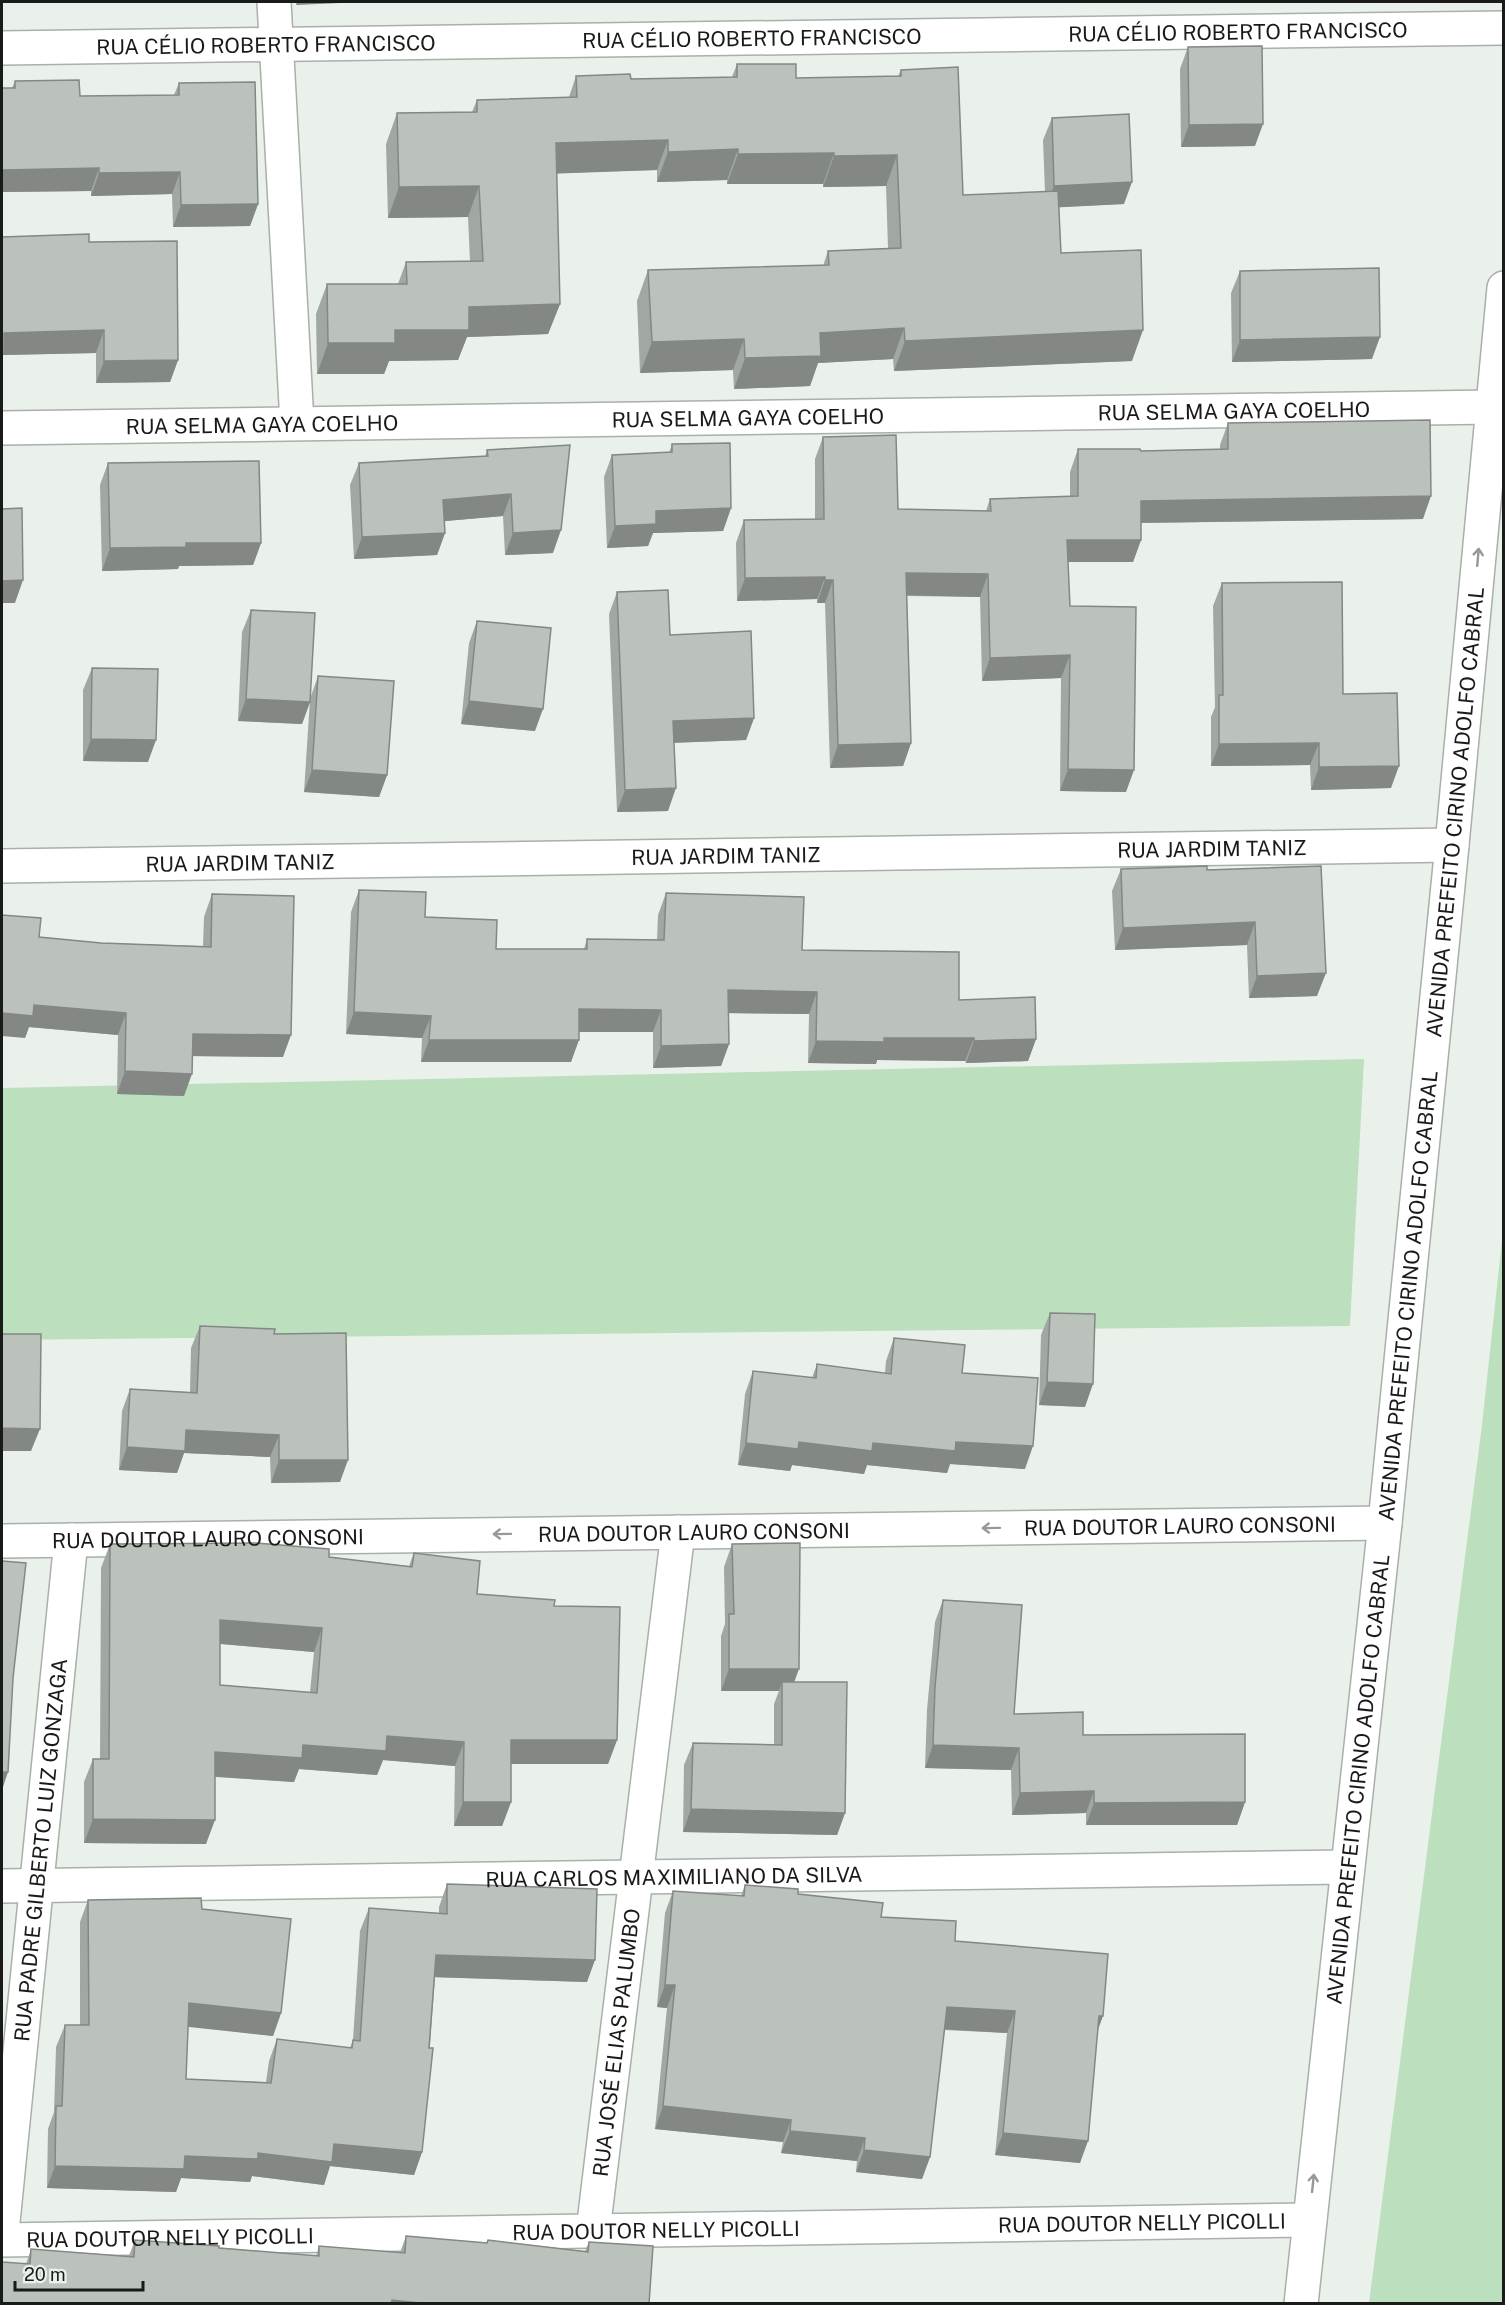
<svg xmlns="http://www.w3.org/2000/svg" width="1505" height="2305" viewBox="0 0 1505 2305" font-family="'Public Sans',sans-serif">
  <style>
    .green { fill: #bcdfbe }
    .lines { fill: none; stroke-linecap: round; stroke-linejoin: round }
    .street-casing { stroke: #a9afa9; stroke-width: 36 }
    .secondary-casing { stroke: #a9afa9; stroke-width: 36 }
    .street { stroke: #fff; stroke-width: 33 }
    .secondary { stroke: #fff; stroke-width: 33 }
    .wall { fill: #a1a7a2; fill-rule: evenodd }
    .shaded-wall { fill: #838884 }
    .building { fill: #bbc2bc; stroke: #838884; stroke-width: 1.5; fill-rule: evenodd }
    .oneway { stroke: #989898 }
    .labels { text-anchor: middle; dominant-baseline: central; stroke-width: 4.5; stroke-linejoin: round; paint-order: stroke }
    .street-label { font-size: 21px; fill: #191b19; stroke: #eaf1ea }
  </style>
  <rect width="100%" height="100%" fill="#eaf1ea"/>
  <path class="green" d="M1364 1059 1350 1326 2 1340V1088Z
    M1503 1231V2303H1369L1482 1425Z"/>
  <g class="lines">
    <defs>
      <g id="street">
        <path d="M274 2 297 423"/>
        <path id="s1" d="M2 48 1504 28"/>
        <path id="s2" d="M2 428 1492 407"/>
        <path id="s3" d="M2 866 1452 845"/>
        <path id="s4" d="M2 1541 1385 1523"/>
        <path id="s5" d="M2 1886 1347 1867"/>
        <path id="s6" d="M593 2231 678 1532"/>
        <path id="s7" d="M2 2232 71 1540"/>
        <path id="s8" d="M2 2240 1310 2220"/>
      </g>
      <g id="secondary">
        <path id="s9" d="M1301 2304 1385 1523 1452 845 1504 288"/>
      </g>
    </defs>
    <use href="#street" class="street-casing"/>
    <use href="#secondary" class="secondary-casing"/>
    <use href="#street" class="street"/>
    <use href="#secondary" class="secondary"/>
  </g>
  <path class="wall" d="M1188 47 1255 146 1181 147 1180 69Z
    M737 64 796 78 898 76 901 70 963 195 1045 192 1043 140 1052 118 1124 204 1059 207 1061 253 1132 361 894 371 893 359 818 363 810 386 734 389 733 370 640 373 637 301 648 270 823 266 828 251 888 248 886 186 823 187V184H727V180L657 182V170L556 173 560 304 548 334 467 337 458 360 389 361 384 374H317L316 314 327 284H398L406 262 470 261 468 217 388 218 386 144 397 113 472 112 477 100 569 97 576 76 631 79 732 77Z
    M15 81 80 96 174 95 179 83 258 204 250 226 173 227 172 194 91 196V191L2 192V88H12Z
    M2 237 89 242 178 360 170 382 96 383V353L3 355 2 359Z
    M1240 271 1372 359 1232 362 1231 293Z
    M1228 423 1423 519 1141 523V540L1133 562H1068L1070 606 1126 792 1060 791 1061 678 982 681 980 597 907 596 911 743 903 766 830 768 825 603H817V599L737 601 736 543 744 520 815 519V459L823 437 898 509 986 511 990 499 1070 496V472L1078 449 1141 451 1220 449V445Z
    M672 444 731 508 723 531 653 533 648 546 607 548 604 477 612 455 669 453Z
    M487 450 553 553 505 555 503 516 444 521 445 533 437 555 354 559 350 485 359 463 485 456Z
    M108 463 261 543 253 565 179 566 178 569 102 571 100 485Z
    M1222 583 1343 694 1391 788 1311 790 1310 765 1211 766V717L1215 707 1213 606Z
    M617 592 670 635 754 718 746 740 674 743 668 811 617 812 609 614Z
    M251 610 310 702 302 724 238 721 242 632Z
    M477 621 535 731 461 724 469 643Z
    M92 668 148 762 83 761V690Z
    M318 676 387 775 379 797 304 792 310 699Z
    M1321 866 1317 996 1249 998 1247 945 1115 950 1112 891 1121 869 1207 870Z
    M359 890 425 917 496 949H584L587 939 657 940 658 915 666 893 802 950 959 1000 1036 1039 1028 1061 966 1063 965 1061 877 1060 876 1064 808 1063 809 1014 728 1013 729 1044 721 1066 653 1068V1032H579L571 1062H421L422 1038 346 1034 351 912Z
    M212 894 283 1057 192 1056 184 1096 117 1094 118 1035 29 1027 25 1038 39 937 101 943 203 946 204 917Z
    M1050 1313 1085 1407 1039 1405 1041 1335Z
    M200 1326 274 1334 340 1482 271 1483 270 1457 184 1453 177 1473 119 1470 122 1411 130 1389 190 1392 191 1348Z
    M894 1338 962 1373 1025 1469 950 1464 947 1473 867 1465 864 1474 792 1465 790 1471 738 1465 745 1394 753 1371 812 1378 817 1364 885 1373 886 1361Z
    M110 1544 329 1557 409 1566 414 1553 477 1594 554 1606 617 1740 608 1764H511V1802L502 1826H454L455 1766 383 1760 377 1775 299 1769 294 1782 215 1777 206 1844 84 1843V1782L93 1759H100L101 1568ZM220 1644 314 1652 310 1692 220 1685Z
    M732 1544 794 1682 845 1813 837 1835 683 1832 684 1765 693 1743 774 1745V1704L779 1691H721V1636L725 1624 724 1567Z
    M943 1600 1014 1714 1083 1735 1245 1802 1237 1825H1086V1813L1012 1815 1011 1770 925 1768 927 1710 935 1622Z
    M447 1884 587 1982 435 1977 422 2152 414 2175 330 2166 324 2185 252 2176 250 2182 181 2178 176 2192 47 2188 48 2129 54 2112 56 2047 65 2025H80V1922L88 1900 202 1909 281 2013 273 2036 188 2026 186 2079 266 2082 269 2061 277 2039 350 2048 353 2040 360 1931 369 1908 439 1913V1907Z
    M745 1885 798 1894 881 1917 955 1941 1098 2029 1080 2163 995 2155 1007 2033 944 2030 930 2157 922 2179 856 2172 857 2161 781 2153 783 2142 655 2129 667 2008 657 2007 665 1913 673 1891 741 1896Z
    M406 2236 486 2243 488 2240 585 2251 589 2242 649 2304 26 2264 31 2249 129 2256 135 2240 316 2256 319 2246 400 2253Z"/>
  <path class="shaded-wall" d="M297 2H363L296 5Z
    M1263 124 1255 146 1181 147 1189 125Z
    M668 140 657 170 545 174 556 143Z
    M738 149 727 180 657 182 668 152Z
    M834 153 823 184H727L738 154Z
    M897 155 886 186 823 187 834 156Z
    M99 168 91 191 2 192V170Z
    M180 172 172 194 91 196 99 173Z
    M1132 182 1124 204 1046 208 1054 186Z
    M479 186 468 217 388 218 399 187Z
    M258 204 250 226 173 227 181 205Z
    M560 304 548 334 467 337 458 360 389 361 384 374H317L328 343 395 330 469 307Z
    M904 328 893 359 818 363 810 386 734 389 745 358 820 333Z
    M104 330 96 353 3 355 2 359V339L4 333Z
    M1143 330 1132 361 894 371 905 341Z
    M1380 337 1372 359 1232 362 1240 340Z
    M744 339 733 370 640 373 652 342Z
    M178 360 170 382 96 383 104 361Z
    M511 494 503 516 435 522 443 500Z
    M1431 496 1423 519 1133 523 1141 501Z
    M731 508 723 531 653 533 648 546 607 548 615 526 656 511Z
    M561 530 553 553 505 555 513 533Z
    M445 533 437 555 354 559 362 537Z
    M1067 540H1141L1133 562H1059Z
    M186 543H261L253 565 179 566 178 569 102 571 110 548Z
    M906 573 988 574 980 597 898 595Z
    M825 577 817 599 737 601 745 578Z
    M23 580 15 603H2V581Z
    M825 580H833L825 603H817Z
    M1070 655 1061 678 982 681 990 658Z
    M246 699 310 702 302 724 238 721Z
    M469 701 543 709 535 731 461 724Z
    M754 718 746 740 665 743 673 721Z
    M91 739 156 740 148 762 83 761Z
    M911 743 903 766 830 768 838 745Z
    M1319 743 1310 765 1211 766 1219 744Z
    M1399 766 1391 788 1311 790 1319 767Z
    M1068 769 1134 770 1126 792 1060 791Z
    M312 770 387 775 379 797 304 792Z
    M676 788 668 811 617 812 625 790Z
    M1255 922 1247 945 1115 950 1123 928Z
    M1326 973 1317 996 1249 998 1257 976Z
    M728 990 817 992 809 1014 720 1013Z
    M34 1005 126 1013 118 1035 29 1027 25 1038 2 1036V1013Z
    M579 1009 661 1010 653 1032H571Z
    M354 1012 431 1016 422 1038 346 1034Z
    M193 1034 291 1035 283 1057 185 1056Z
    M884 1038H974L965 1061 877 1060 876 1064 808 1063 816 1041Z
    M1036 1039 1028 1061 966 1063 974 1041Z
    M429 1040H579L571 1062H421Z
    M729 1044 721 1066 653 1068 661 1046Z
    M125 1071 192 1074 184 1096 117 1094Z
    M1047 1382 1093 1384 1085 1407 1039 1405Z
    M2 1428 40 1429 31 1451H2Z
    M186 1430 279 1435 270 1457 184 1453 177 1473 119 1470 127 1447Z
    M799 1442 873 1443 956 1442 1033 1446 1025 1469 950 1464 947 1473 867 1465 864 1474 792 1465 790 1471 738 1465 746 1443Z
    M279 1460H348L340 1482 271 1483Z
    M220 1620 322 1628 314 1652 211 1643Z
    M729 1669H799L791 1691 782 1682 779 1691H721Z
    M387 1736 464 1742 455 1766 383 1760 377 1775 299 1769 294 1782 207 1776 215 1752 303 1745Z
    M511 1740H617L608 1764H503Z
    M933 1745 1019 1748 1011 1770 925 1768Z
    M2 1772H8L2 1790Z
    M1094 1791 1086 1813 1012 1815 1020 1793Z
    M463 1802H511L502 1826H454Z
    M1245 1802 1237 1825H1086L1094 1803Z
    M691 1809 845 1813 837 1835 683 1832Z
    M93 1819 215 1820 206 1844 84 1843Z
    M436 1955 595 1960 587 1982 428 1977Z
    M665 1985H675L667 2008 657 2007Z
    M189 2003 281 2013 273 2036 180 2026Z
    M947 2007 1015 2011 1007 2033 939 2029Z
    M1099 2016H1103L1095 2038Z
    M663 2106 791 2120 783 2142 655 2129Z
    M790 2131 865 2138 857 2161 781 2153Z
    M1003 2133 1088 2141 1080 2163 995 2155Z
    M334 2144 422 2152 414 2175 330 2166 324 2185 252 2176 250 2182 181 2178 176 2192 47 2188 55 2166 185 2156 258 2153Z
    M864 2150 930 2157 922 2179 856 2172Z
    M392 2300 430 2304H390Z"/>
  <path class="building" d="M1262 46 1263 124 1189 125 1188 47Z
    M737 64H796V78L901 76V70L958 67 963 195 1058 191 1061 253 1141 250 1143 330 905 341 904 328 820 333 821 356 745 358 744 339 652 342 648 270 829 265 828 251 901 248 897 155 834 156V153L738 154V149L668 152V140L556 143 560 304 469 307V330H395V343H328L327 284H407L406 262 483 261 479 186 399 187 397 113 477 112V100L577 97 576 76 630 74 631 79 737 77Z
    M79 80 80 96 179 95V83L255 82 258 204 181 205 180 172 99 173V168L2 170V88H15V81Z
    M1129 114 1132 182 1054 186 1052 118Z
    M89 234V242L177 241 178 360 104 361V330L4 333V352H2V237Z
    M1379 268 1380 337 1240 340V271Z
    M1430 420 1431 496 1141 501V540H1067L1070 606 1136 607 1134 770 1068 769 1070 655 990 658 988 574 906 573 911 743 838 745 833 580H825V577L745 578 744 520 824 519 823 437 896 435 898 509 991 511 990 499 1078 496V449H1140L1141 451 1228 449V423Z
    M730 443 731 508 656 511V524L615 526 612 455 672 452V444Z
    M570 445 561 530 513 533 511 494 443 500 445 533 362 537 359 463 488 456 487 450Z
    M259 461 261 543H186V547L110 548 108 463Z
    M22 508 23 580 2 581V509Z
    M1342 582 1343 694 1397 693 1399 766 1319 767V743L1219 744V695H1223L1222 583Z
    M668 590 670 635 751 631 754 718 673 721 676 788 625 790 617 592Z
    M251 610 315 613 310 702 246 699Z
    M477 621 551 628 543 709 469 701Z
    M92 668 158 669 156 740 91 739Z
    M318 676 394 681 387 775 312 770Z
    M1207 866V870L1321 866 1326 973 1257 976 1255 922 1123 928 1121 869Z
    M359 890 426 892 425 917 497 920 496 949H587V939L664 940 666 893 804 897 802 950 959 952V1000L1035 997 1036 1039 974 1041V1038H884V1042L816 1041 817 992 728 990 729 1044 661 1046V1010L579 1009V1040H429L431 1016 354 1012Z
    M212 894 294 896 291 1035 193 1034 192 1074 125 1071 126 1013 34 1005 33 1016 2 1013V915L41 918 39 937 101 943 211 947Z
    M1050 1313 1095 1314 1093 1384 1047 1382Z
    M200 1326 275 1329 274 1334 346 1333 348 1460H279V1435L186 1430 185 1451 127 1447 130 1389 197 1393Z
    M2 1334H41L40 1429 2 1428Z
    M894 1338 965 1345 962 1373 1038 1378 1033 1446 956 1442 955 1451 873 1443 872 1451 799 1442 798 1449 746 1443 753 1371 816 1378 817 1364 891 1374Z
    M256 1543 329 1549V1557L412 1567 414 1553 480 1561 477 1594 555 1600 554 1606 620 1607 617 1740H511V1802H463L464 1742 387 1736 386 1751 303 1745 302 1758 215 1752V1820L93 1819V1759H109L110 1544ZM220 1620 322 1628 317 1693 220 1685Z
    M800 1543 799 1669H729V1614H734L732 1544Z
    M2 1561 26 1563 13 1678 8 1772H2Z
    M943 1600 1022 1605 1014 1714 1083 1712V1735L1245 1734V1802L1094 1803V1791L1020 1793 1019 1748 933 1745 935 1687Z
    M782 1682H847L845 1813 691 1809 693 1743 782 1745Z
    M447 1884 597 1889 595 1960 436 1955 429 2048H433L422 2152 334 2144 332 2162 258 2153V2159L185 2156 184 2169 55 2166 56 2106H62L65 2025H89L88 1900 201 1898 202 1909 291 1919 281 2013 189 2003 186 2079 271 2083 277 2039 352 2048 353 2040 360 2041 369 1908 447 1914Z
    M745 1885 798 1889V1894L883 1903 881 1917 956 1921 955 1941 1108 1954 1103 2016H1099L1088 2141 1003 2133 1015 2011 947 2007 930 2157 864 2150 865 2138 790 2131 791 2120 663 2106 675 1985H665L673 1891 744 1896Z
    M406 2236 487 2243 488 2240 588 2252 589 2242 653 2246 649 2304H430L392 2300 391 2304H2V2262L30 2264 31 2249 134 2257 135 2240 219 2246V2248L319 2256V2246L405 2253Z"/>
  <defs><path id="oneway-shaft" d="M-6 0H5M1.5-3L5.5 0L1.5 3" fill="none" stroke-width="1.6" stroke-linecap="round" stroke-linejoin="round" transform="scale(1.5)"/></defs>
  <g class="oneway">
    <use href="#oneway-shaft" transform="translate(1478 557) rotate(-85)"/>
    <use href="#oneway-shaft" transform="translate(991 1528) rotate(179)"/>
    <use href="#oneway-shaft" transform="translate(502 1534) rotate(179)"/>
    <use href="#oneway-shaft" transform="translate(1313 2183) rotate(-84)"/>
  </g>
  <g class="labels">
    <g class="street-label">
      <text stroke="none"><textPath href="#s1" startOffset="1236">RUA CÉLIO ROBERTO FRANCISCO</textPath></text>
      <text stroke="none"><textPath href="#s1" startOffset="750">RUA CÉLIO ROBERTO FRANCISCO</textPath></text>
      <text stroke="none"><textPath href="#s1" startOffset="264">RUA CÉLIO ROBERTO FRANCISCO</textPath></text>
      <text stroke="none"><textPath href="#s2" startOffset="1232">RUA SELMA GAYA COELHO</textPath></text>
      <text stroke="none"><textPath href="#s2" startOffset="746">RUA SELMA GAYA COELHO</textPath></text>
      <text stroke="none"><textPath href="#s2" startOffset="260">RUA SELMA GAYA COELHO</textPath></text>
      <text stroke="none"><textPath href="#s9" startOffset="1500">AVENIDA PREFEITO CIRINO ADOLFO CABRAL</textPath></text>
      <text stroke="none"><textPath href="#s3" startOffset="1210">RUA JARDIM TANIZ</textPath></text>
      <text stroke="none"><textPath href="#s3" startOffset="724">RUA JARDIM TANIZ</textPath></text>
      <text stroke="none"><textPath href="#s3" startOffset="238">RUA JARDIM TANIZ</textPath></text>
      <text stroke="none"><textPath href="#s9" startOffset="1014">AVENIDA PREFEITO CIRINO ADOLFO CABRAL</textPath></text>
      <text stroke="none"><textPath href="#s4" startOffset="1178">RUA DOUTOR LAURO CONSONI</textPath></text>
      <text stroke="none"><textPath href="#s4" startOffset="692">RUA DOUTOR LAURO CONSONI</textPath></text>
      <text stroke="none"><textPath href="#s4" startOffset="206">RUA DOUTOR LAURO CONSONI</textPath></text>
      <text stroke="none"><textPath href="#s9" startOffset="528">AVENIDA PREFEITO CIRINO ADOLFO CABRAL</textPath></text>
      <text stroke="none"><textPath href="#s7" startOffset="384">RUA PADRE GILBERTO LUIZ GONZAGA</textPath></text>
      <text stroke="none"><textPath href="#s5" startOffset="672">RUA CARLOS MAXIMILIANO DA SILVA</textPath></text>
      <text stroke="none"><textPath href="#s6" startOffset="190">RUA JOSÉ ELIAS PALUMBO</textPath></text>
      <text stroke="none"><textPath href="#s8" startOffset="1140">RUA DOUTOR NELLY PICOLLI</textPath></text>
      <text stroke="none"><textPath href="#s8" startOffset="654">RUA DOUTOR NELLY PICOLLI</textPath></text>
      <text stroke="none"><textPath href="#s8" startOffset="168">RUA DOUTOR NELLY PICOLLI</textPath></text>
    </g>
  </g>
  <rect width="1505" height="2305" fill="none" stroke="#191b19" stroke-width="6"/>
  <path d="M15 2281v9h128v-9" fill="none" stroke="#191b19" stroke-width="3"/>
  <text x="24" y="2281" font-size="18" fill="#191b19" stroke="#eaf1ea" stroke-width="4.5" paint-order="stroke">20 m</text>
</svg>
